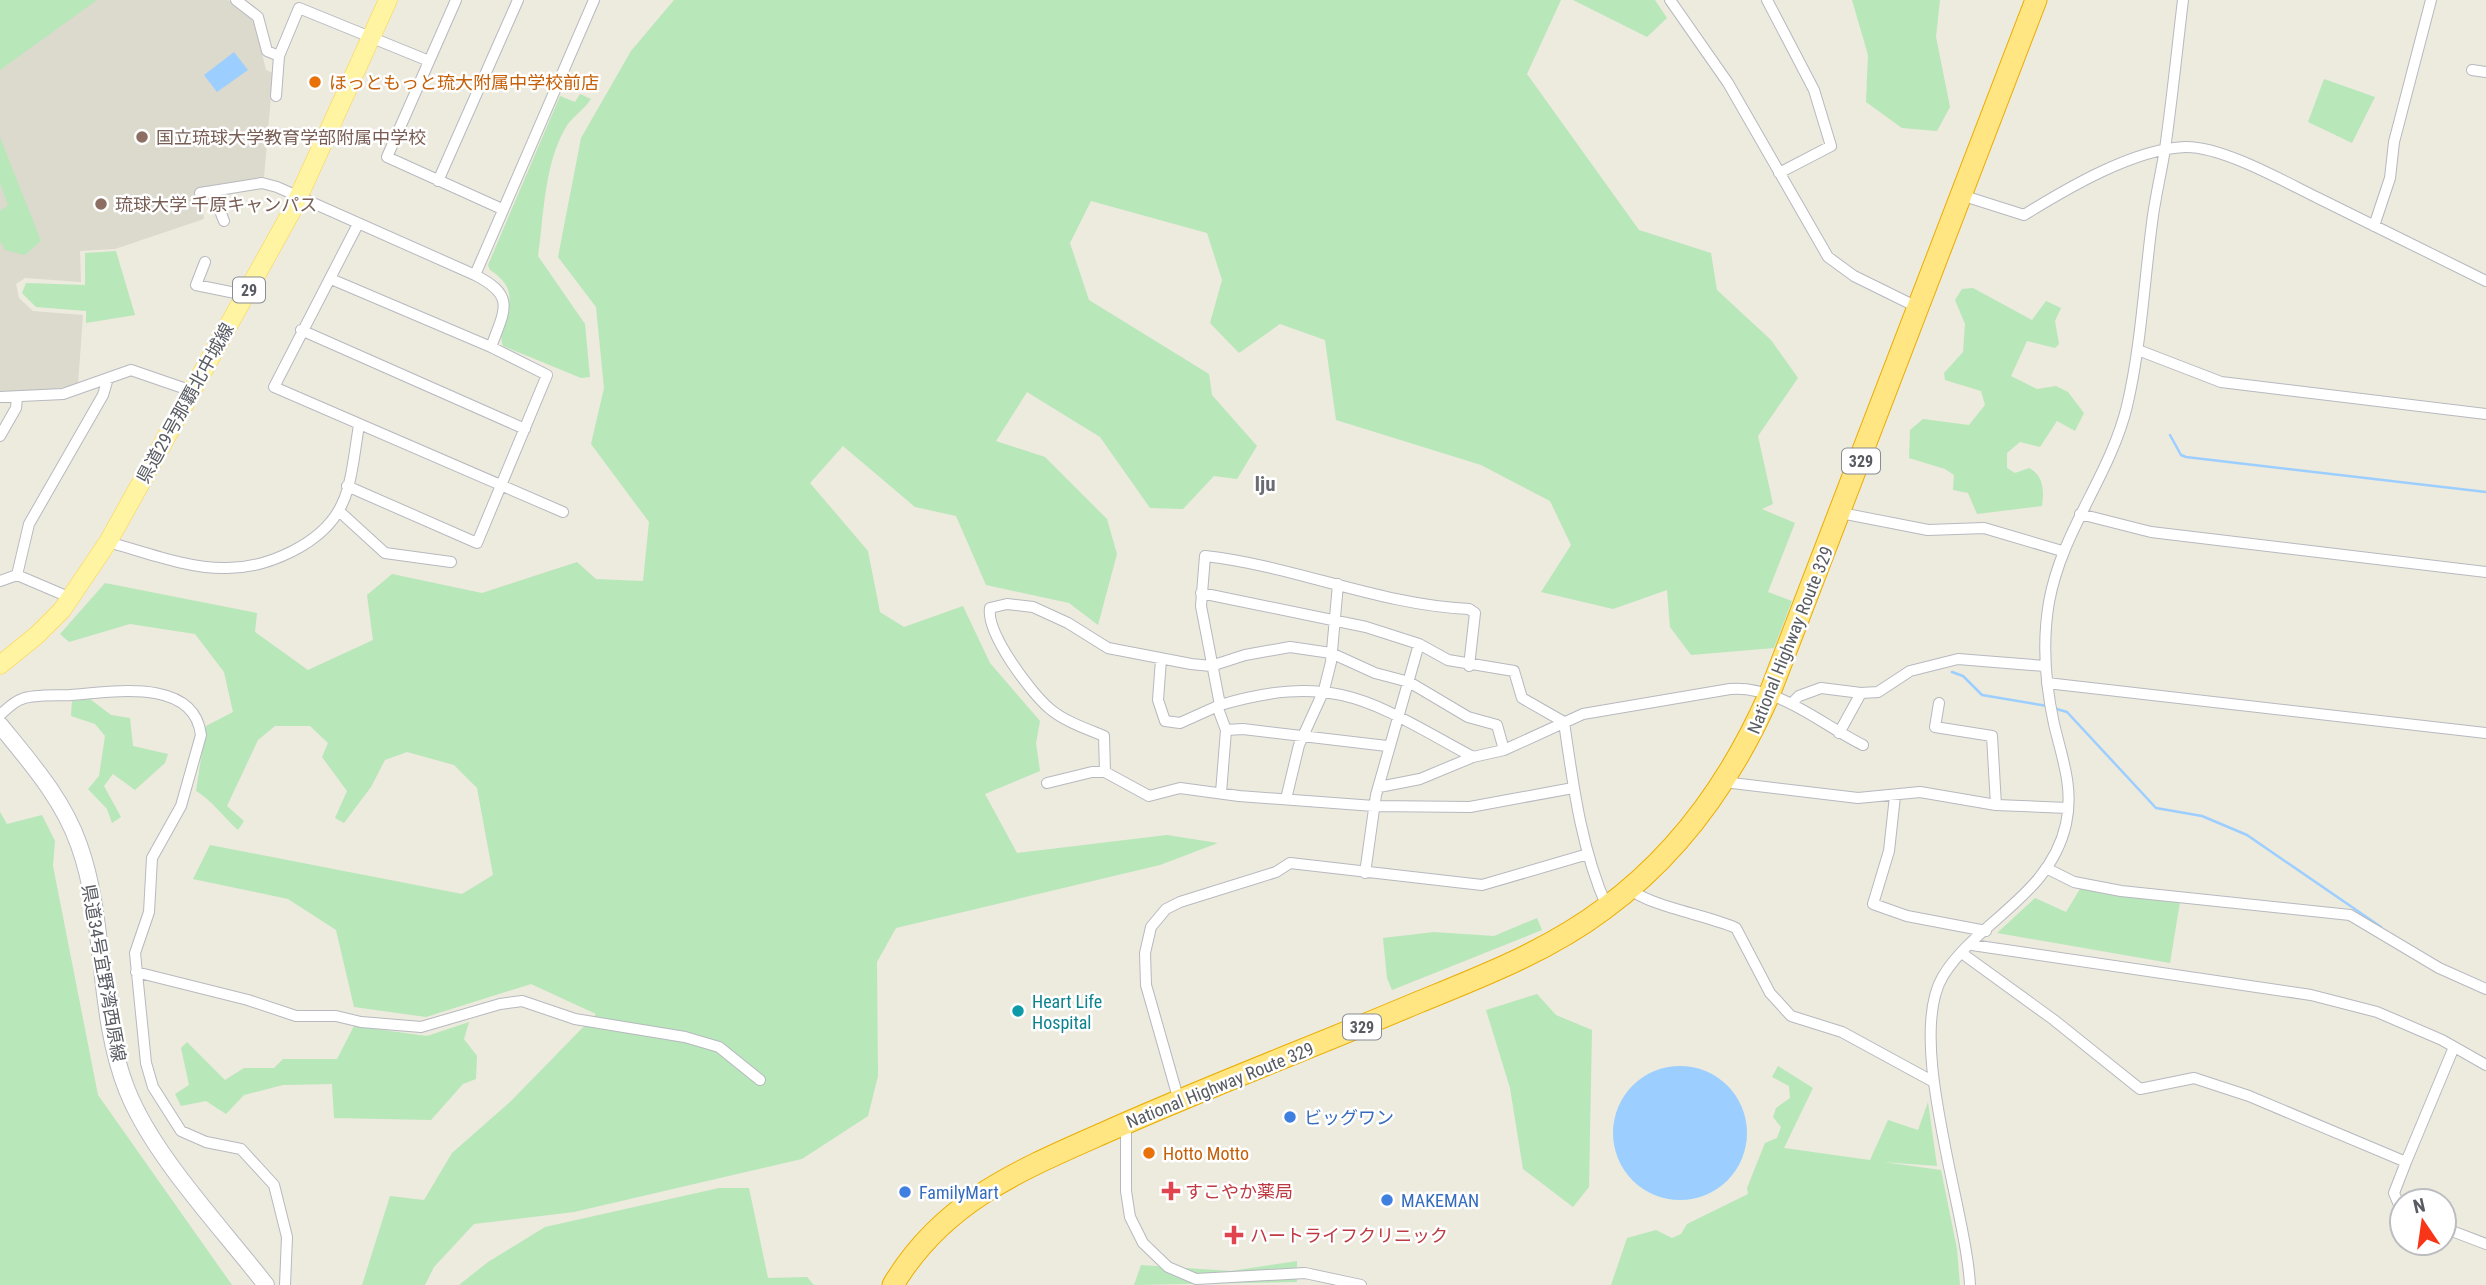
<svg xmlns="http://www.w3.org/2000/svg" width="2486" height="1285" viewBox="0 0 2486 1285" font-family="'Roboto Condensed','Noto Sans JP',sans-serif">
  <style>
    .education { fill: #dcd9cd }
    .green { fill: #b8e7ba }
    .water { fill: #9ccfff }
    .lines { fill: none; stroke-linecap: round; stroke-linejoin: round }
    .stream { stroke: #9ccfff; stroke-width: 2.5 }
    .street-casing { stroke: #b7b9bf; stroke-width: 12 }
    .secondary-casing { stroke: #b8bbc2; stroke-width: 18 }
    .primary-casing { stroke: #fed346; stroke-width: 19 }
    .highway-casing { stroke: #ebad00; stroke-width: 23 }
    .street { stroke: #fff; stroke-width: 10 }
    .secondary { stroke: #fff; stroke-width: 16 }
    .primary { stroke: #fff4a1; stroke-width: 18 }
    .highway { stroke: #ffe683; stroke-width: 21 }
    .food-dot { fill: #e8710a; stroke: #fff; stroke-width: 2.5 }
    .education-dot { fill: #8d6e63; stroke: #fff; stroke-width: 2.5 }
    .culture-dot { fill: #0f9aa8; stroke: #fff; stroke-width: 2.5 }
    .shop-dot { fill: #3f7fe0; stroke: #fff; stroke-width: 2.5 }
    .health-dot { fill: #e0444e; stroke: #fff; stroke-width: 2.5 }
    .labels { text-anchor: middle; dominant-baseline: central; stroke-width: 5; stroke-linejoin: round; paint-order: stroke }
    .shield { fill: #fff; stroke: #8a8c90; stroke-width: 2 }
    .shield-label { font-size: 16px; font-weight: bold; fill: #585b61 }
    .food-label { font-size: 18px; fill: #c56008; stroke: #fff; text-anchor: start }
    .education-label { font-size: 18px; fill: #785e54; stroke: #fff; text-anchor: start }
    .street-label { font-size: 18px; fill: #585b61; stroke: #fff }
    .culture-label { font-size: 18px; fill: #0d838f; stroke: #fff; text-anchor: start }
    .shop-label { font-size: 18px; fill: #366cbe; stroke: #fff; text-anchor: start }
    .health-label { font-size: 18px; fill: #be3a42; stroke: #fff; text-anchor: start }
    .quarter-label { font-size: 21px; font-weight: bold; fill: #696d73; stroke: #fff }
  </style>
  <rect width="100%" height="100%" fill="#edeade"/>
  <path class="education" d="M0 0H228L254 20 266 70 273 73 264 177 200 189 204 219 115 249 80 251 81 282 25 278 16 284 19 298 33 311 83 315 78 384 51 390 0 392Z"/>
  <path class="green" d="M0 0H97L0 70Z
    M674 0H1561L1527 74 1639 230 1711 253 1717 290 1771 340 1798 378 1758 436 1773 504 1762 509 1795 523 1768 592 1792 601 1774 648 1691 655 1670 627 1667 590 1613 609 1541 592 1571 545 1550 501 1481 465 1336 420 1325 340 1280 324 1239 353 1210 323 1222 280 1207 233 1091 201 1070 243 1089 300 1209 374 1212 395 1257 446 1237 479 1214 476 1183 509 1150 508 1100 437 1027 392 996 441 1045 457 1107 519 1117 554 1098 625 1069 603 986 585 956 516 915 507 843 446 810 483 868 551 880 612 904 627 963 606 990 663 1040 721 1036 743 1040 771 985 794 1017 853 1167 835 1218 843 1160 865 896 928 877 962 878 1076 868 1116 802 1159 574 1212 474 1224 434 1267 425 1285H362L390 1196 424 1200 452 1153 511 1101 596 1014 531 984 426 1017 354 1007 336 930 288 899 193 879 210 845 462 894 493 875 477 788 454 765 407 752 385 760 371 787 344 823 335 818 347 791 322 757 328 743 310 726H275L258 740 227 806 244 821 238 830C223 817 213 801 196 791L206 726 233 712 224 672 195 634 130 624 69 642 60 634 105 583 257 613 255 632 308 670 373 640 367 595 392 574 482 593 577 562 596 579 643 581 649 522 591 444 604 388 596 307 558 257 581 138 631 51Z
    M1573 0H1655L1667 18 1647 37Z
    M1852 0H1940L1936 37 1950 107 1937 131 1902 128 1866 102 1868 55Z
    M2324 79 2375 97 2352 143 2308 122Z
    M580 94 591 99C584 110 571 118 566 127 544 164 544 215 538 256L585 324 590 377 581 378 503 346C493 320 531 296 490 270L488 265 560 96 575 102Z
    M0 137 41 241 25 255 5 250 0 241V211L8 205 0 183Z
    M116 251 135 315 86 323V311L36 307 22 293 26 283 85 285V253Z
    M1973 288 2032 320 2046 301 2061 308 2055 321 2059 344 2055 348 2027 341 2011 376 2037 389 2056 386 2068 392 2084 413 2075 431 2057 421 2040 447 2020 442 2007 453V468L2015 473 2029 468C2044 476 2044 491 2042 506L1977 514 1968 493 1953 490 1954 475 1945 469 1909 458 1910 430 1923 419 1969 425 1985 405 1981 391 1945 380 1944 373 1963 352 1965 324 1955 300 1962 289Z
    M90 699 111 715 130 718 133 746 168 754 165 763 135 790 113 774 104 786 121 817 112 823 107 809 88 789 99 776 105 736 95 724 71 716 72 701Z
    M0 812 7 824 42 815 55 841 53 866 98 1095 232 1285H0Z
    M2080 889 2180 902 2170 963 1997 933 2035 898 2066 912Z
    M1537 918 1542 930 1392 990 1387 978 1383 938 1434 932 1494 936Z
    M1537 994 1556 1015 1592 1030 1589 1187 1573 1207 1523 1169 1510 1088 1486 1010Z
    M469 1022 464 1039 477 1056 476 1079 463 1084 431 1120 334 1118 332 1084 283 1085 244 1095 226 1114 206 1101 181 1106 175 1094 189 1085 181 1048 187 1042 225 1080 244 1068H274L283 1059H337L354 1026 427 1036Z
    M1778 1066 1813 1088 1784 1148 1870 1160 1888 1120 1918 1130 1928 1102 1937 1166 1883 1162 1941 1170 1957 1249 1960 1285H1611L1627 1238 1656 1230 1672 1238 1681 1234 1687 1224 1748 1194 1747 1188 1765 1143 1777 1138 1781 1127 1773 1117 1776 1108 1790 1098 1789 1086 1772 1077Z
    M719 1188H749L768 1278 807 1277 814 1285H459L488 1262 545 1227Z
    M1297 1261V1282L1134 1285 1141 1265 1231 1271Z"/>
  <path class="water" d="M234 52 248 70 217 92 204 75Z
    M1613 1133a67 67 0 1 1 134 0a67 67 0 1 1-134 0Z"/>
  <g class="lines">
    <path class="stream" d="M2170 435 2181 455 2186 457 2486 492
      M1952 672 1963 676 1982 695 2047 706
      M2053 708 2067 712 2156 808 2202 816 2247 835 2381 927"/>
    <defs>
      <path id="street" d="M236 0 258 17 267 51 279 56 276 96
        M456 0 387 157 502 209
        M1670 0 1728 83 1828 257 1854 276 1919 308
        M1767 0 1814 90 1831 146 1779 173
        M279 56 299 8 429 61
        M2472 70 2486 72
        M438 181 518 0
        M212 191 224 221
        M200 193 262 183 277 187 475 275C516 296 505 309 491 347
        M1961 195 2024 215C2066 189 2133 149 2185 147 2222 146 2285 182 2318 198 2374 226 2430 253 2486 281
        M358 224 274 387 563 512
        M2374 226 2390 178 2394 142 2431 0
        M205 262 196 285 245 295
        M475 275 594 0
        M331 279 491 347 547 375 477 543 347 486
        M301 330 525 429
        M2138 350 2221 382 2486 414
        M0 397 63 394 131 370 192 391
        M0 436 16 408 17 397
        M339 511 385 553 451 562
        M1841 513 1928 530 1984 528 2062 551
        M2080 514 2151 532 2486 572
        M108 542C145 552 186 568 224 568 266 569 324 544 342 504 352 484 355 448 359 425
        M17 575 29 524 103 395 108 378
        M0 581 17 575 71 598
        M1201 593 1366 627 1419 644 1448 660 1514 671 1522 698 1564 722
        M1161 659 1158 700 1165 721 1180 723 1220 705
        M1469 666 1475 613 1469 609C1379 605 1295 566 1205 556L1201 606 1220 705C1337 671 1373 703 1473 757
        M2047 683 2486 733
        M1939 703 1935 727 1992 736 1996 805
        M1791 704 1799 696 1821 688 1861 693 1878 692 1910 671 1958 659 2045 666
        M1217 706 1226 730 1221 793
        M0 715C6 710 14 701 22 699 35 694 56 696 71 695 111 692 194 677 201 735L181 806 152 858 149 912 135 953 146 1063 153 1087 181 1131 206 1142 241 1149 274 1185 287 1237 285 1285
        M1564 722C1573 784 1581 849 1607 907
        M1226 730 1243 729 1387 746
        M1839 733 1861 693
        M1504 750 1497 725 1468 717 1409 682 1375 673 1331 653 1290 647 1245 655 1211 666 1191 664 1108 648 1068 623 1033 607 1007 604 990 608C986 633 1030 692 1050 709 1064 721 1087 729 1104 736L1105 772 1149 796 1180 788 1239 796 1374 806 1470 807 1573 788
        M1724 782 1858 798 1920 792 1996 805 2068 808
        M1047 783 1092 772H1105
        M1379 787 1420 779 1473 757 1504 750 1583 714 1730 689C1778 685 1822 725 1863 745
        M1895 796 1889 851 1873 904 1907 916 1986 931
        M1286 799 1299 745 1324 690 1331 662 1338 584
        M2046 868 2074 882 2121 891 2350 915 2439 968 2486 989
        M1365 873 1376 795 1419 644
        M1630 889C1649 906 1707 915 1736 928L1770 993 1791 1016 1842 1032 1932 1081
        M1972 945 2311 995 2377 1012 2442 1040 2486 1065
        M1963 954 2054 1020 2140 1089 2194 1078 2249 1096 2406 1162 2454 1047
        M136 972 248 1000 296 1016H336L361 1022 421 1027 500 1004 522 1001 575 1019 685 1037 719 1047 760 1080
        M1179 1101 1146 985 1145 953 1151 927 1166 909 1180 902 1276 872 1290 863 1482 885 1588 854
        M1126 1123V1191L1130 1217 1143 1243 1168 1267 1196 1279 1305 1273 1361 1285
        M2402 1212 2394 1193 2406 1162
        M2444 1228 2486 1244
        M1970 1285C1966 1208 1905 1039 1943 976 1977 921 2050 896 2066 824 2074 788 2062 758 2054 724 2045 683 2042 643 2049 602 2062 530 2110 476 2127 406 2141 346 2144 284 2152 223 2155 198 2161 174 2165 149 2172 100 2177 50 2183 0"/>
      <path id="secondary" d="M0 725C30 762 63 799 79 845 107 923 96 1012 127 1090 153 1156 222 1228 266 1285"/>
      <path id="primary" d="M0 665 37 635 62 610 108 542 293 209 388 0"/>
      <path id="highway" d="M893 1285C943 1201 1020 1170 1106 1132 1209 1086 1315 1046 1419 1002 1483 976 1548 951 1604 909 1679 854 1732 779 1769 695L2036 0"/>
    </defs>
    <use href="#street" class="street-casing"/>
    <use href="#secondary" class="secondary-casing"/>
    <use href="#primary" class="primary-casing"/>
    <use href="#highway" class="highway-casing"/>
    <use href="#street" class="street"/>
    <use href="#secondary" class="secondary"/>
    <use href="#primary" class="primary"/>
    <use href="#highway" class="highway"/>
  </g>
  <g class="food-dot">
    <circle cx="315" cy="82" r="7"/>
    <circle cx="1149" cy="1153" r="7"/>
  </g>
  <g class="education-dot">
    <circle cx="142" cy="137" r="7"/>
    <circle cx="101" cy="204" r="7"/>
  </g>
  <circle class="culture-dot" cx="1018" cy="1011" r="7"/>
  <g class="shop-dot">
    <circle cx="1290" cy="1117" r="7"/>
    <circle cx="905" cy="1192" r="7"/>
    <circle cx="1387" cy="1200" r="7"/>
  </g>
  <g class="health-dot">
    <path d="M1167.5 1180.5h7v7h7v7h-7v7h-7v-7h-7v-7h7z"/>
    <path d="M1230.5 1224.5h7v7h7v7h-7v7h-7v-7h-7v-7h7z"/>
  </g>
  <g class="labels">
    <g class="shield">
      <rect x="233" y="277.5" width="32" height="25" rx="5"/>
      <rect x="1842" y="448.5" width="38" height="25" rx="5"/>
      <rect x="1343" y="1014.5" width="38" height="25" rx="5"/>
    </g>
    <g class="shield-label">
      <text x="249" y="290">29</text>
      <text x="1861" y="461">329</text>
      <text x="1362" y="1027">329</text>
    </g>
    <g class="food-label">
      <text x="329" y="82">ほっともっと琉大附属中学校前店</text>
      <text x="1163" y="1153">Hotto Motto</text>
    </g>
    <g class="education-label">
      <text x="156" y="137">国立琉球大学教育学部附属中学校</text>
      <text x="115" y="204">琉球大学 千原キャンパス</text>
    </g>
    <g class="street-label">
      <text transform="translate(185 403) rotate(-61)">県道29号那覇北中城線</text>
      <text transform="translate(1790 640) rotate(-68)">National Highway Route 329</text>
      <text transform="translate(104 973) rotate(80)">県道34号宜野湾西原線</text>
      <text transform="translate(1220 1085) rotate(-22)">National Highway Route 329</text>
    </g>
    <g class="culture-label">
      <text x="1032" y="1001">Heart Life<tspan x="1032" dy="21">Hospital</tspan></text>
    </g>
    <g class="shop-label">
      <text x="1304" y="1117">ビッグワン</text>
      <text x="919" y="1192">FamilyMart</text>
      <text x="1401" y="1200">MAKEMAN</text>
    </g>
    <g class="health-label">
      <text x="1185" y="1191">すこやか薬局</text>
      <text x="1250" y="1235">ハートライフクリニック</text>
    </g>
    <g class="quarter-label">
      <text x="1265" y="484">Iju</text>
    </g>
  </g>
  <g transform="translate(2423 1222) rotate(347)"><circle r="33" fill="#ffffff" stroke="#bcbdc0" stroke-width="2"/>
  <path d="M0-5L12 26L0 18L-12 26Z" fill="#f93518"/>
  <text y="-10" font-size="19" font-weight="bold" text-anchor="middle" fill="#585b61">N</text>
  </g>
</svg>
